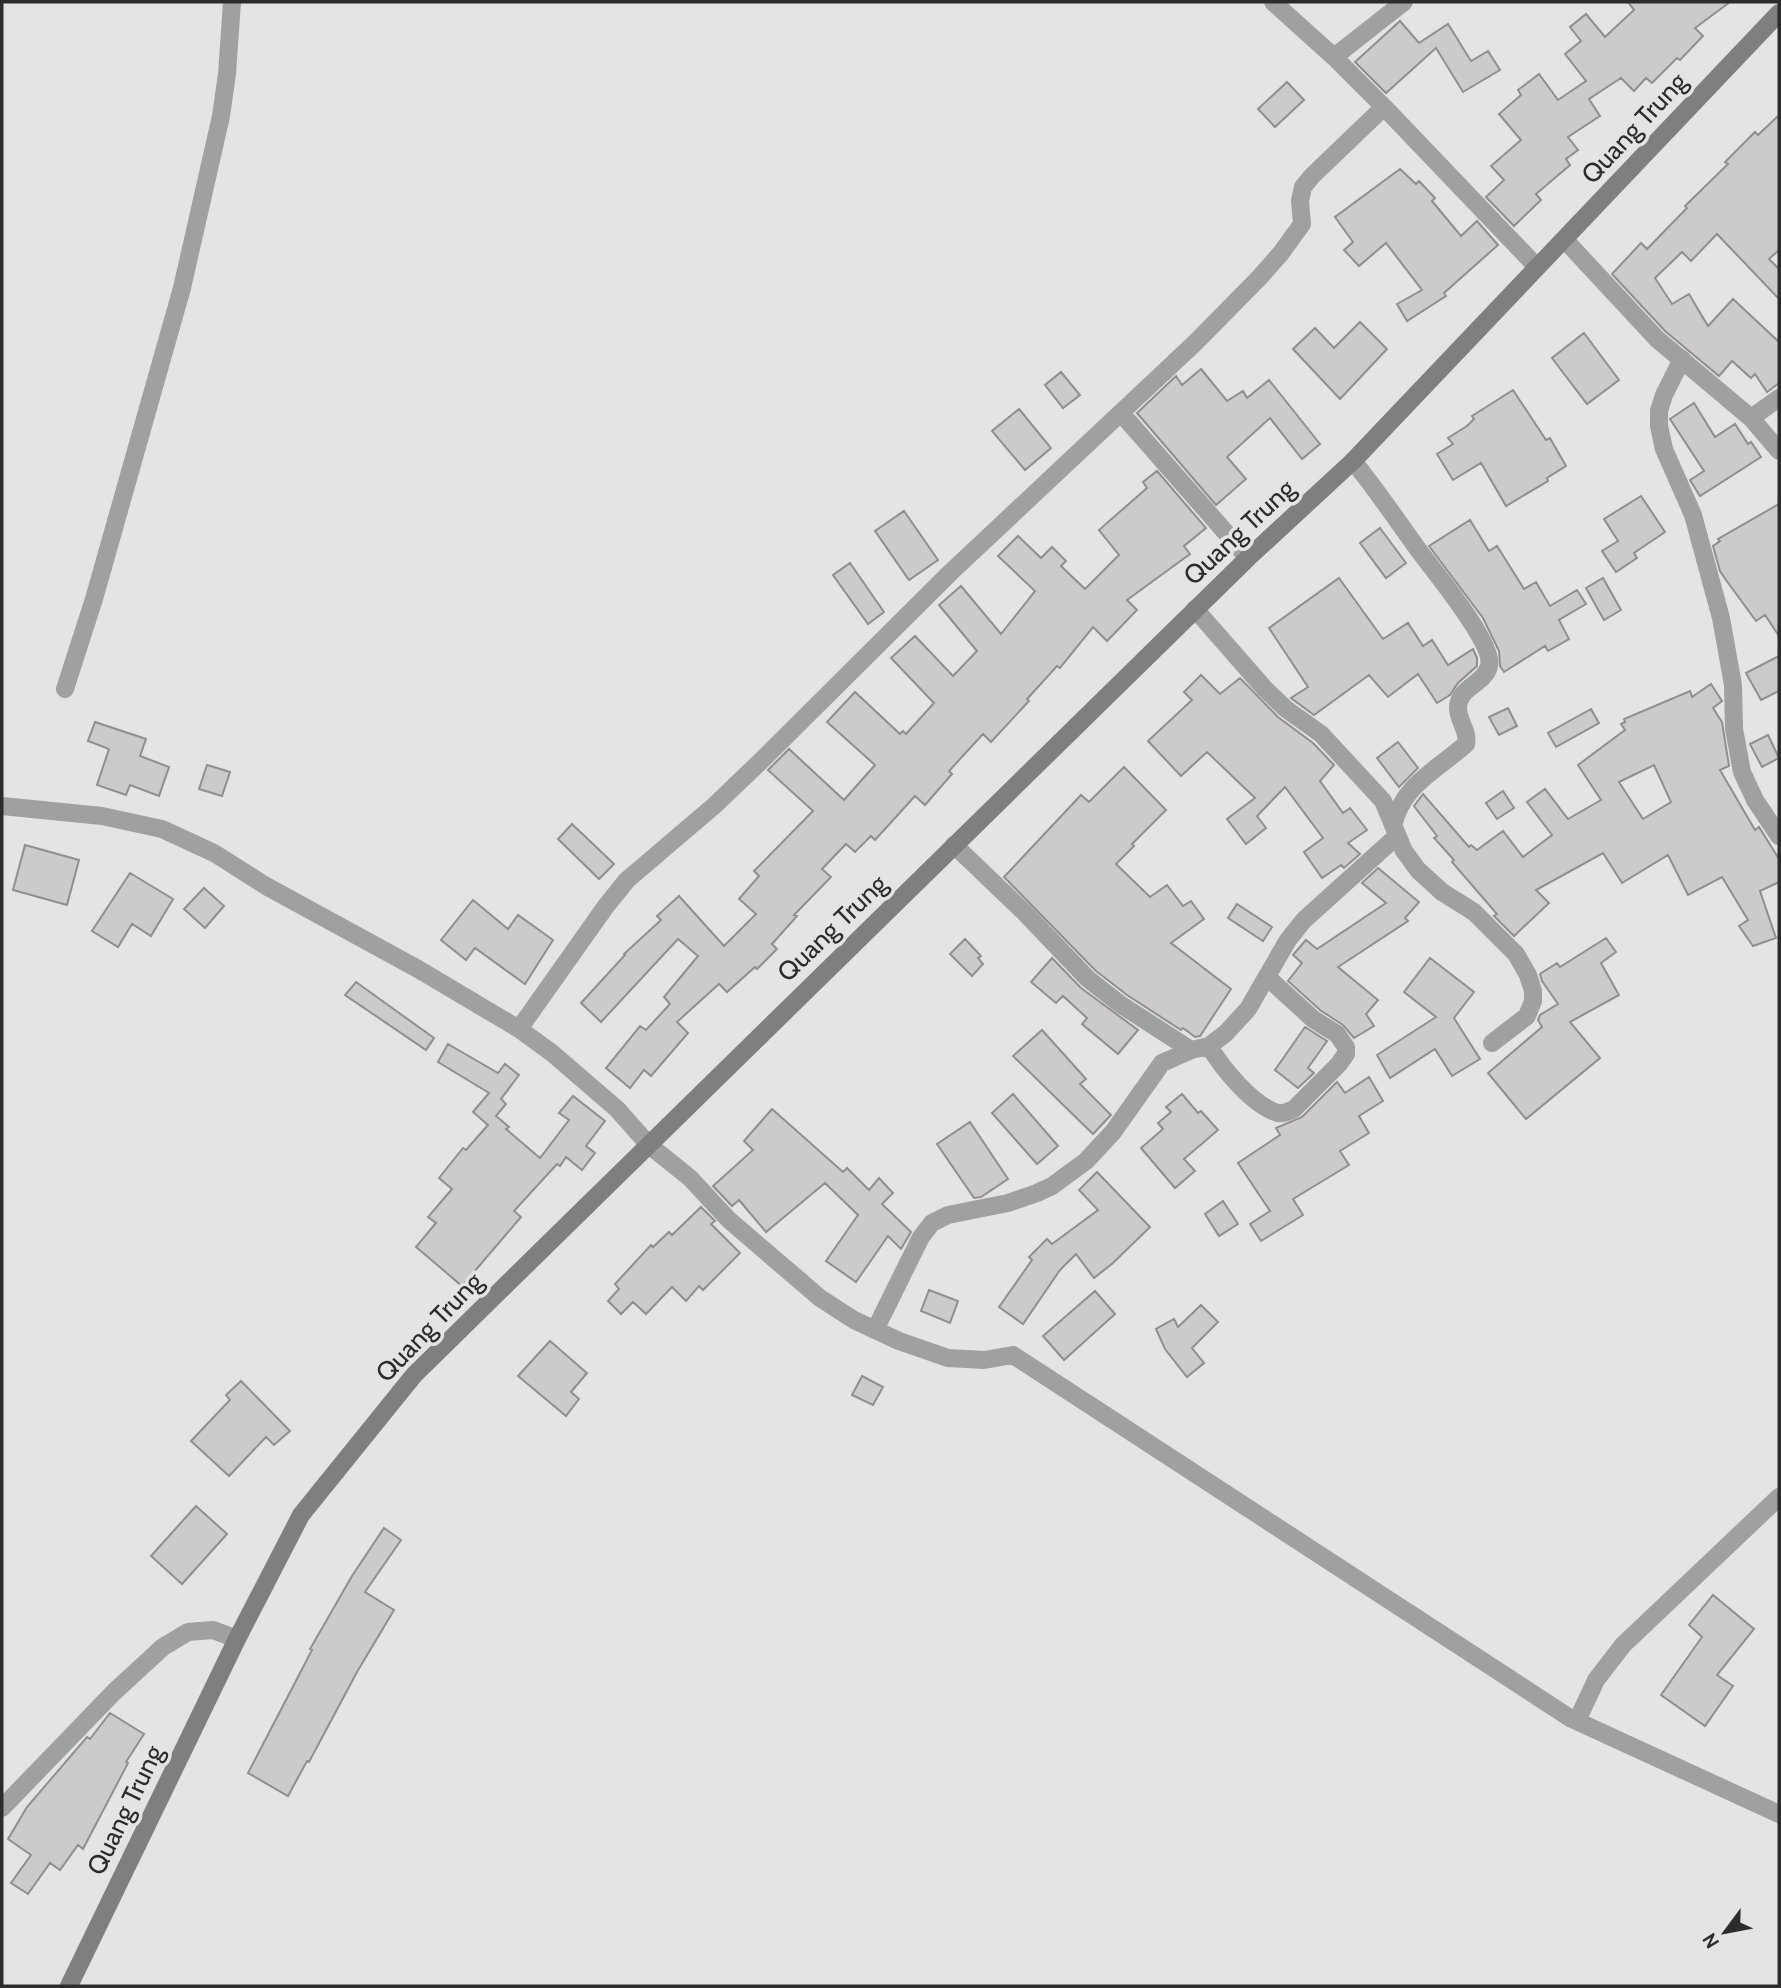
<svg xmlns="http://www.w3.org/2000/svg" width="1781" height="1988" viewBox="0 0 1781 1988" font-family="Cabin,sans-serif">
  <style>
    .building { fill: #cdcacd; stroke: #908e91; stroke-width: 2; fill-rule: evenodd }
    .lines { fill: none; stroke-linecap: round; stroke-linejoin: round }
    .minor { stroke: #9fa0a1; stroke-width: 18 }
    .tertiary { stroke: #9fa0a1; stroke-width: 18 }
    .secondary { stroke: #7e7f81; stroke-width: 18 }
    .labels { text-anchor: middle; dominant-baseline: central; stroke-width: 7; stroke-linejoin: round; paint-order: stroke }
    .street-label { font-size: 26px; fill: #2c2c2d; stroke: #e4e4e7 }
  </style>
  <rect width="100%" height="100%" fill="#e4e4e7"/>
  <path class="building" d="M1628 2H1730L1695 28 1703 36 1680 60 1677 58 1652 83 1646 78 1634 91 1621 78 1589 99 1600 116 1568 137 1578 150 1566 159 1570 165 1536 194 1541 200 1514 226 1486 197 1504 180 1491 166 1521 140 1499 114 1521 95 1518 90 1539 74 1558 100 1586 81 1565 54 1581 41 1570 27 1586 14 1605 37 1634 10Z
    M1400 21 1419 43 1448 24 1471 61 1488 51 1500 70 1463 92 1436 48 1386 93 1355 62Z
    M1287 82 1304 100 1275 127 1258 109Z
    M1779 115V250L1769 259 1779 269V299L1717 234 1691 261 1682 252 1655 278 1672 304 1689 294 1708 326 1733 299 1779 342V383L1767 392 1755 374 1751 378 1732 361 1719 376 1665 331 1612 274 1641 243 1647 249 1687 208 1685 206 1728 164 1725 162 1755 132 1758 135Z
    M1400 169 1416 184 1419 181 1435 198 1432 201 1461 236 1477 221 1498 245 1444 293 1446 296 1407 321 1397 304 1422 290 1386 243 1359 266 1344 250 1353 242 1335 217Z
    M1360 322 1387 349 1340 399 1293 349 1315 328 1334 348Z
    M1584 333 1619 380 1587 404 1552 358Z
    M1201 369 1227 401 1243 391 1247 398 1269 380 1320 444 1302 459 1270 418 1227 457 1246 479 1216 505 1137 413 1176 376 1182 385Z
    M1061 372 1080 395 1063 408 1045 385Z
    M1513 390 1546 440 1550 438 1566 466 1547 478 1548 481 1506 506 1481 463 1453 480 1437 454 1453 444 1448 438 1467 426 1474 419 1472 416Z
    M1694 403 1715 437 1735 424 1748 444 1751 442 1761 457 1700 496 1690 480 1704 471 1670 419Z
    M1019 409 1051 448 1025 470 992 431Z
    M1157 471 1206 528 1184 546 1190 554 1127 600 1137 610 1107 641 1093 627 1060 668 1057 666 1027 699 1029 701 991 742 983 734 949 771 952 774 925 805 915 796 875 840 871 836 855 852 846 844 822 869 831 877 794 915 797 916 772 944 777 949 757 969 755 967 727 992 719 984 677 1022 688 1033 651 1076 644 1070 630 1088 606 1068 640 1026 646 1030 670 1004 664 997 698 956 678 939 601 1022 581 1003 625 955 624 954 661 920 657 916 679 896 724 946 756 914 739 899 759 876 754 871 813 811 768 770 789 749 844 800 875 765 827 722 855 692 900 734 903 731 906 734 934 703 891 658 915 636 953 676 977 651 939 605 961 586 1001 634 1035 591 998 556 1018 536 1041 558 1052 547 1066 561 1061 566 1085 589 1119 555 1099 530 1147 488 1143 482Z
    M1641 496 1665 532 1634 553 1637 558 1616 572 1602 551 1618 541 1604 519Z
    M1779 504V636L1765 615 1756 621 1726 580 1720 571 1713 546 1720 541 1718 539Z
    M904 511 938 560 909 580 875 531Z
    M1470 520 1489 551 1497 546 1524 589 1536 582 1550 606 1577 590 1586 604 1559 620 1569 639 1548 651 1545 646 1504 672 1500 666 1499 651 1483 618 1429 546Z
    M1380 528 1406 563 1386 578 1360 543Z
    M850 563 884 612 868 624 833 575Z
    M1339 578 1383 639 1408 623 1423 646 1432 640 1448 665 1473 649 1477 658V666L1458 683 1450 695 1437 703 1418 674 1388 697 1369 675 1314 715 1291 698 1308 687 1269 628Z
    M1603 578 1621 610 1604 620 1586 588Z
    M1779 656V691L1761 700 1746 673Z
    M1201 675 1220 694 1240 678 1278 717 1313 743 1334 765 1320 781 1343 813 1350 808 1367 830 1348 843 1360 854 1344 868 1341 865 1322 878 1304 852 1323 838 1285 787 1257 816 1266 828 1246 844 1227 819 1255 798 1207 752 1181 776 1148 741 1192 700 1184 692Z
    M1711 684 1722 701 1713 708 1722 722 1729 766 1720 770 1755 830 1759 827 1779 859V882L1760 891 1776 938 1753 946 1739 926 1748 920 1722 877 1688 895 1668 855 1622 883 1603 853 1536 890 1549 903 1514 936 1494 916 1497 914 1452 862 1454 860 1434 838 1437 836 1414 806 1423 794 1469 847 1471 845 1477 850 1503 831 1523 857 1552 835 1527 802 1545 789 1568 819 1601 800 1578 765 1625 730 1621 724 1625 722 1624 719 1690 691 1692 697ZM1654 765 1671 802 1643 819 1619 782Z
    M1508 708 1517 726 1499 735 1489 717Z
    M1591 709 1599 723 1556 747 1548 733Z
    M95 722 146 739 140 756 169 767 159 796 130 785 126 795 97 785 109 749 88 741Z
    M1768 735 1779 758 1762 767 1750 744Z
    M1398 742 1418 768 1399 787 1377 758Z
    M207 765 230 772 222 796 199 789Z
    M1124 767 1166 810 1132 844 1134 846 1116 864 1150 897 1167 885 1183 906 1191 901 1204 919 1171 943 1231 989 1200 1036 1195 1037 1183 1028 1181 1030 1127 995 1096 971 1004 877 1081 795 1089 802Z
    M1503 791 1514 808 1497 819 1486 803Z
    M572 824 614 864 599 879 558 839Z
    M25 845 79 860 67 905 13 890Z
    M1378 868 1419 902 1405 918 1408 921 1338 967 1378 1000 1366 1014 1374 1026 1354 1038 1343 1025 1320 1010 1288 981 1302 963 1293 955 1306 940 1317 949 1386 903 1362 883Z
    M130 873 173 899 151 936 132 924 118 947 92 931Z
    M204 888 224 906 205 928 184 909Z
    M473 900 508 929 518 915 553 940 525 984 475 948 466 960 441 940Z
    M1237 904 1272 927 1263 941 1228 918Z
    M1606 938 1616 952 1601 963 1619 995 1570 1022 1600 1058 1526 1119 1488 1073 1542 1027 1538 1020 1540 1015 1558 1004 1542 981 1540 974 1557 963 1560 967Z
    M965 939 981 956 978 958 983 964 972 976 950 954Z
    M1052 958 1081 988 1138 1030 1118 1054 1082 1024 1087 1018 1063 996 1056 1003 1031 982Z
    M1430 958 1474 992 1454 1018 1480 1059 1452 1076 1435 1049 1390 1078 1377 1055 1436 1017 1404 992Z
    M356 982 434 1038 426 1050 345 995Z
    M1305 1027 1327 1041 1308 1068 1314 1073 1298 1088 1275 1070Z
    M1042 1030 1086 1079 1080 1084 1111 1115 1093 1134 1013 1056Z
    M448 1044 498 1073 505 1064 519 1075 501 1099 506 1104 496 1116 509 1127 506 1129 540 1158 569 1120 559 1113 573 1096 605 1121 586 1146 595 1153 582 1170 566 1157 560 1166 557 1164 514 1211 521 1217 462 1286 416 1247 436 1223 428 1217 452 1189 439 1178 463 1148 466 1150 488 1125 473 1112 489 1093 438 1062Z
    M1369 1077 1383 1101 1359 1116 1369 1133 1340 1151 1349 1165 1293 1199 1303 1215 1261 1241 1250 1224 1270 1211 1238 1163 1280 1135 1276 1128 1302 1117 1337 1082 1345 1093Z
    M1013 1094 1058 1146 1037 1164 992 1113Z
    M1182 1094 1198 1113 1201 1111 1218 1130 1184 1159 1195 1171 1175 1188 1141 1148 1163 1129 1158 1123 1171 1112 1166 1107Z
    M772 1109 843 1172 847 1168 869 1190 879 1178 893 1193 882 1204 911 1232 901 1249 888 1236 856 1282 826 1261 858 1215 825 1183 766 1232 739 1200 732 1206 713 1186 753 1150 744 1141Z
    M970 1122 1008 1179 981 1197 974 1198 937 1144Z
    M1097 1172 1150 1227 1113 1263 1094 1278 1076 1254 1060 1270 1023 1324 999 1307 1032 1260 1029 1257 1047 1239 1052 1244 1098 1210 1079 1190Z
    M1223 1201 1238 1224 1219 1236 1205 1214Z
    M701 1207 715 1221 711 1224 740 1253 703 1290 699 1286 686 1301 672 1287 646 1314 633 1302 621 1314 608 1301 619 1289 615 1284 651 1245 653 1247 669 1232 672 1235Z
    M929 1290 958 1301 950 1323 921 1311Z
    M1095 1291 1115 1314 1064 1360 1043 1336Z
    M1201 1305 1218 1322 1192 1348 1204 1363 1187 1377 1165 1349 1156 1329 1174 1319 1178 1327Z
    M550 1341 587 1373 571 1392 579 1399 566 1416 518 1376Z
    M862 1376 883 1387 873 1405 852 1395Z
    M241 1381 290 1431 274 1445 266 1437 229 1476 191 1441 230 1400 226 1395Z
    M196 1506 227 1534 182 1584 151 1556Z
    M384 1528 401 1540 365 1592 394 1610 357 1672 309 1762 307 1761 288 1796 248 1773 312 1650 310 1649 352 1576Z
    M1713 1595 1754 1629 1717 1675 1733 1686 1705 1726 1661 1695 1702 1637 1689 1625Z
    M110 1713 144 1734 126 1762 128 1763 83 1849 78 1845 60 1870 50 1863 28 1894 11 1883 31 1855 8 1839 27 1807 87 1737 90 1739Z"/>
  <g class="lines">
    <path class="minor" d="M1273 2 1334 57 1384 107 1537 267
      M1334 57 1404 2
      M1682 359 1664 395 1659 411V426L1664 449 1693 515 1721 618 1733 685 1734 729 1742 772 1755 800 1779 836
      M1121 413 1248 558
      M1751 418 1779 451
      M1353 461C1376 489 1396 519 1417 548 1432 569 1495 643 1489 666 1485 684 1458 687 1458 708 1458 721 1469 731 1466 744 1437 770 1402 785 1393 826
      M1195 609 1265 689 1286 709 1321 734 1383 801 1404 851 1418 870 1442 892 1474 912 1516 954 1528 975 1533 991V1001L1527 1016 1492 1043
      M65 689 94 599 182 288 221 116 227 74 232 2
      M2 806 102 816 162 829 214 853 266 886 418 969 519 1029 552 1053 617 1109 649 1145 690 1178 729 1220 820 1298 854 1320 899 1341 948 1358 984 1360 1013 1355 1570 1718 1779 1814
      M954 845 1025 913 1088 979 1120 1004 1191 1050
      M519 1029 606 906 627 880 715 805 763 759 951 572 1196 342 1260 277 1281 253 1302 224 1300 201 1303 187 1312 176 1384 107
      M1209 1046C1222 1068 1253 1106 1278 1113 1284 1114 1289 1111 1294 1109L1339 1064 1346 1054V1047L1337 1034 1313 1019 1267 977
      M875 1330 921 1237 932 1223 948 1215 1008 1203 1037 1193 1052 1186 1086 1161 1113 1132 1162 1063 1191 1050 1209 1046 1226 1033 1248 1009 1288 940 1304 920 1397 836
      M1577 1721 1596 1680 1623 1645 1779 1497
      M2 1808 114 1692 163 1647 188 1632 213 1630 237 1639"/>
    <path class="tertiary" d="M1565 240 1657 339 1751 418 1779 398"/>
    <path class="secondary" d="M69 1986 237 1639 301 1515 414 1375 1248 558 1353 461 1779 13"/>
  </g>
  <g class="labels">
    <g class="street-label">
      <text transform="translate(1634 128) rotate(-47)">Quang Trung</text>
      <text transform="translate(1239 532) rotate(-43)">Quang Trung</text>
      <text transform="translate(832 928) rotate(-44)">Quang Trung</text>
      <text transform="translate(429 1327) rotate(-46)">Quang Trung</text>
      <text transform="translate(125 1810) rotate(-64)">Quang Trung</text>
    </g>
  </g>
  <rect width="1781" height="1988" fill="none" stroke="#2c2c2d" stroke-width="7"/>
  <g transform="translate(1725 1932) rotate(238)" stroke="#e4e4e7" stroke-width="5" paint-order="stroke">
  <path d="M0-5L12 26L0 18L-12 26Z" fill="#2c2c2d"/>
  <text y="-10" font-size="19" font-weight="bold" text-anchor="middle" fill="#2c2c2d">N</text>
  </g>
</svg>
